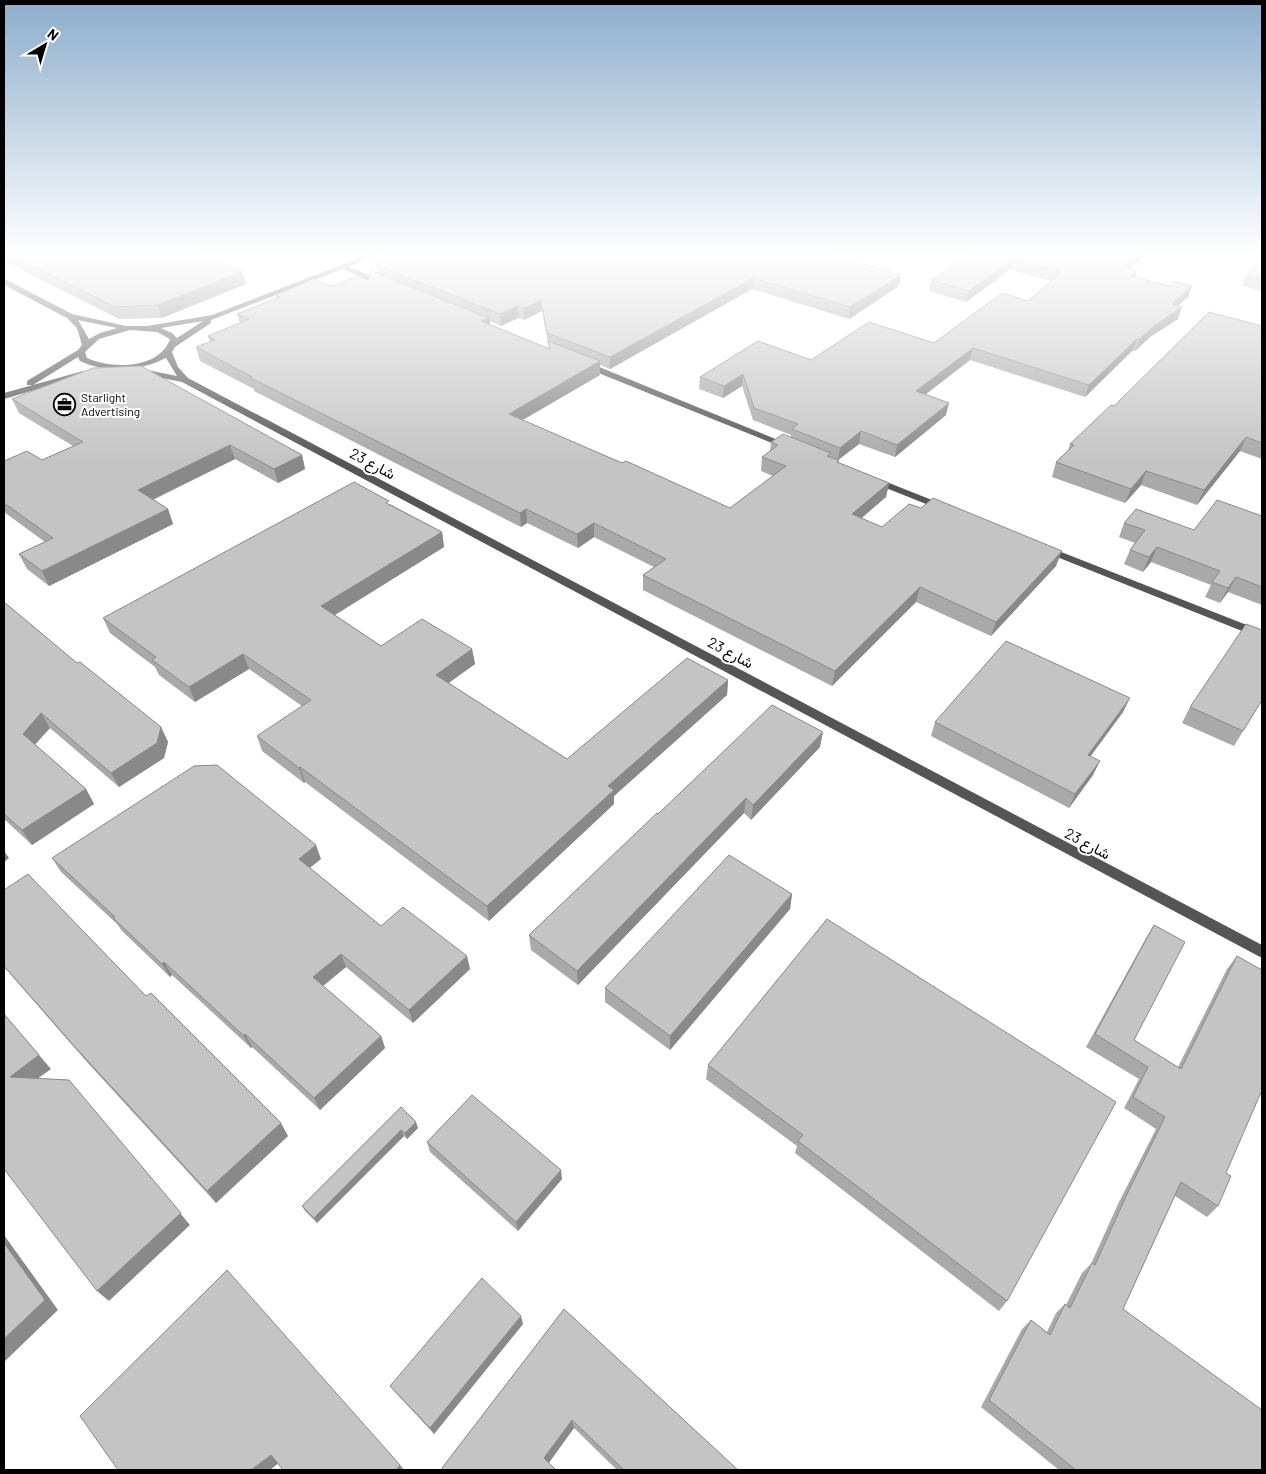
<svg xmlns="http://www.w3.org/2000/svg" width="1266" height="1474" viewBox="0 0 1266 1474" font-family="Barlow,Vazirmatn,sans-serif">
  <style>
    .lines { fill: none; stroke-linecap: round; stroke-linejoin: round }
    .minor { fill: #555; fill-rule: evenodd }
    .wall { fill: #a9a9a9; fill-rule: evenodd }
    .shaded-wall { fill: #898989 }
    .building { fill: #c4c4c4; stroke: #898989 }
    .labels { text-anchor: middle; dominant-baseline: central; stroke-width: 4; stroke-linejoin: round; paint-order: stroke }
    .far-poi-label { font-size: 12px; fill: #000; stroke: #fff; text-anchor: start }
    .street-label { font-size: 15px; fill: #000; stroke: #fff }
  </style>
  <rect width="100%" height="100%" fill="#fff"/>
  <g class="lines">
    <path class="minor" d="M367 255H376L349 267 387 282V286H381L343 269 211 320V323L175 347 172 352 178 367 188 378 1262 945V958L182 382 132 372V369C114 370 97 369 80 361L78 357 33 385H27V381L78 350 82 345 77 328 67 318 4 285V280H7L72 314 126 326H147L212 315ZM78 320 117 328 100 333 89 339ZM203 321 177 338 172 333 161 328ZM130 330 157 332 170 339C159 370 111 369 87 358L85 352 99 339ZM166 358 177 376 137 368 152 364Z
      M581 362H587L795 447 793 449H787L581 366Z
      M83 371 87 373 86 375 4 399V393Z
      M874 477 947 506 949 508 944 511 941 510 871 482 869 480Z
      M1046 546 1262 631V639L1042 551 1041 549 1042 547Z"/>
  </g>
  <path class="wall" d="M4 255H203L242 272 246 284 162 318 119 319 4 261Z
    M971 255 1130 269 1135 277 1169 286H1192L1188 297 1178 306V319L1150 337 1135 351 1133 350 1085 397 970 360 925 395 946 415 895 457 859 444 838 460H839V463L889 483 886 497 861 518 882 527 1056 566 991 636 916 602 832 686 643 590V575L654 567 594 537 578 548 527 523 521 527 254 391V389L200 361 196 347 210 342 208 336 240 323 237 314 276 298V295L368 280 377 273 376 265 901 275 899 286 849 319 752 289 610 369 600 365V375L523 420 622 463 730 508 773 476 761 471 762 457 770 451 771 442 791 437V435L753 420 742 386 723 398 699 389 700 377 811 360 934 343 1028 301 1051 281 1010 270 966 302 929 291 931 280ZM542 311 549 349 490 325V321L501 326 518 318 524 320Z
    M1262 263V291L1242 286 1246 275Z
    M1262 326V459L1240 451 1197 505 1141 485 1125 503 1052 477 1056 462 1068 450 1070 444 1114 406Z
    M12 399 302 455 305 469 278 483 235 459 153 500 168 509 173 524 49 586 27 569 19 554 45 542 4 512V461L42 460 73 446 19 413Z
    M390 504 442 532 444 547 335 615 381 646 472 649 475 664 448 683 567 759 728 680 727 695 614 796V804L489 921 305 782 304 783 262 751 257 736 302 706 249 669 195 702 159 675 155 667 110 633 103 618Z
    M1262 516V605L1228 592 1220 603 1205 597 1211 585 1151 562 1143 572 1124 564 1130 550 1135 543 1119 537 1124 523 1194 530Z
    M4 602 77 663 161 727 168 742 164 758 119 787 50 728 35 744 86 789 94 804 32 845 4 819Z
    M1262 700 1234 746 1182 723 1190 707Z
    M1123 712 1090 757 1093 775 1069 808 931 736 935 722Z
    M820 747 751 820 744 813 578 985 531 950 529 935 658 814Z
    M52 858 321 859 310 868 381 926 470 969 413 1023 346 967 323 986 381 1036 385 1048 320 1110 252 1047 251 1048 172 975 170 977 122 931 117 924 61 872Z
    M4 890 146 996 288 1136 216 1203 86 1061 4 967Z
    M792 894 790 909 670 1050 605 1002V988Z
    M827 919 1007 1301 999 1311 795 1153 797 1146 706 1079 708 1065Z
    M1154 925 1134 1040 1178 1067 1227 969 1237 956 1226 1173 1218 1206 1207 1217 1175 1196 1123 1309 1262 1470H1059L981 1407 1022 1329 1031 1320 1047 1332 1056 1313 1065 1304 1066 1305 1082 1273 1091 1264 1118 1204 1156 1129 1124 1108 1139 1079 1086 1047 1146 938Z
    M401 1107 418 1128 407 1139 404 1136 317 1223 305 1211 302 1206Z
    M427 1142 562 1179 518 1231 430 1152Z
    M564 1309 738 1470H617L574 1428 549 1463 556 1470H444L442 1468Z
    M523 1324 434 1434 395 1392 390 1386Z"/>
  <path class="shaded-wall" d="M1138 255H1147L1119 278 1123 267Z
    M1013 259 1010 270 966 302 969 291Z
    M1137 271 1134 282 1131 276Z
    M242 272 246 284 162 318 157 305Z
    M901 275 899 286 849 319 850 307Z
    M753 278 752 289 610 369V357Z
    M1192 286 1188 297 1167 316 1172 304Z
    M541 300 542 311 524 320 523 309Z
    M517 306 518 318 501 326 500 314Z
    M1182 307 1178 319 1150 337 1135 351 1140 339 1154 326Z
    M489 318 491 331 481 321Z
    M1137 339 1133 350 1085 397 1089 385Z
    M973 348 970 360 914 403 916 391Z
    M600 361V375L510 427 509 414Z
    M743 374 742 386 723 398 724 386Z
    M949 403 946 415 895 457 897 445Z
    M861 431 859 444 838 460 840 448Z
    M1246 437 1240 451 1197 505 1204 490Z
    M230 445 235 459 143 504 138 490Z
    M302 455 305 469 278 483 274 469Z
    M1146 471 1141 485 1125 503 1131 489Z
    M889 483 886 497 849 529 852 514Z
    M168 509 173 524 49 586 42 571Z
    M526 509 527 523 521 527 520 513Z
    M594 523V537L578 548 577 534Z
    M442 532 444 547 325 621 321 606Z
    M1157 547 1151 562 1143 572 1149 557Z
    M1062 551 1056 566 991 636 996 622Z
    M1236 577 1228 592 1220 603 1228 588Z
    M920 587 916 602 832 686 835 671Z
    M472 649 475 664 439 690 436 675Z
    M243 654 249 669 195 702 189 687Z
    M728 680 727 695 614 796V804L489 921 487 906 608 786Z
    M1130 698 1123 712 1081 769 1088 755Z
    M41 713 50 728 32 748 23 734Z
    M161 727 168 742 164 758 119 787 111 773Z
    M823 732 820 747 751 820 753 805Z
    M1100 761 1093 775 1069 808 1075 794Z
    M300 767 305 782 304 783 299 768Z
    M86 789 94 804 32 845 22 830Z
    M746 798 744 813 578 985 577 971Z
    M316 845 321 859 304 872 299 859Z
    M4 851 9 858 4 862Z
    M792 894 790 909 670 1050V1036Z
    M341 954 346 967 318 990 313 977Z
    M467 956 470 969 413 1023 409 1010Z
    M164 962 172 975 170 977 162 964Z
    M4 1014 51 1069 22 1090 10 1077Z
    M245 1034 252 1047 251 1048 244 1036Z
    M381 1036 385 1048 320 1110 314 1098Z
    M69 1080 190 1225 109 1301 97 1291Z
    M416 1122 418 1128 407 1139 405 1133Z
    M281 1123 288 1136 216 1203 207 1191Z
    M401 1130 404 1136 317 1223 314 1218Z
    M561 1170 562 1179 518 1231 516 1222Z
    M4 1235 58 1310 4 1362Z
    M521 1316 523 1324 434 1434 430 1428Z
    M572 1420 574 1428 547 1465 544 1458Z
    M271 1455 280 1462 270 1470H251Z
    M400 1465 404 1470H396Z"/>
  <path class="building" d="M11 255H203L242 272 157 305 115 307Z
    M381 255H833L901 275 850 307 753 278 610 357 547 333 541 300 523 309 517 306 500 314 376 265Z
    M971 255H1138L1123 267 1137 271 1131 276 1169 286 1174 281 1192 286 1172 304 1182 307 1154 326 1140 339H1137L1089 385 973 348 916 391 949 403 897 445 861 431 840 448 792 429 798 424 754 408 743 374 724 386 700 377 758 341 811 360 869 322 934 343 1002 293 1028 301 1061 272 1013 259 969 291 931 280Z
    M1260 262 1262 263V279L1246 275Z
    M372 271 489 318 481 321 550 349 548 341 600 361 509 414 622 463 626 461 730 508 786 466 762 457 778 445 771 442 783 434 831 453 827 456 839 460 837 462 889 483 852 514 882 527 909 504 921 508 933 498 1062 551 996 622 920 587 835 671 643 575 666 559 594 523 577 534 526 509 520 513 251 378 252 377 196 347 215 340 208 336 249 319 237 314 280 297 276 295 314 279 332 286 357 276 368 280Z
    M1209 312 1262 326V443L1246 437 1204 490 1146 471 1131 489 1056 462 1074 445 1070 444 1111 405 1114 406Z
    M141 366 302 455 274 469 230 445 138 490 168 509 42 571 19 554 53 538 4 503V461L27 451 42 460 83 442 12 399 93 368Z
    M354 482 389 501 386 503 442 532 321 606 381 646 422 619 472 649 436 675 567 759 687 658 728 680 608 786 614 790 487 906 300 767 299 768 257 736 311 700 243 654 189 687 152 660 156 657 103 618Z
    M1217 500 1262 516V587L1236 577 1228 588 1212 582 1220 571 1157 547 1149 557 1130 550 1145 530 1124 523 1136 509 1194 530Z
    M4 602 77 663 80 662 161 727 157 743 111 773 41 713 23 734 86 789 22 830 4 814Z
    M1246 624 1262 630V700L1243 731 1190 707Z
    M1006 641 1130 698 1088 755 1100 761 1075 794 935 722Z
    M772 705 823 732 753 805 746 798 577 971 529 935 657 813 658 814Z
    M217 765 316 845 299 859 381 926 403 907 467 956 409 1010 341 954 313 977 381 1036 314 1098 245 1034 244 1036 164 962 162 964 113 918 115 917 52 858 194 766Z
    M729 855 792 894 670 1036 605 988Z
    M28 874 146 996 151 993 281 1123 207 1191 75 1047 4 966V890Z
    M827 919 1116 1102 1007 1301 798 1141 803 1135 708 1065Z
    M1154 925 1185 942 1134 1040 1181 1069 1237 956 1262 970V1090L1226 1173 1231 1176 1218 1206 1181 1182 1123 1309 1262 1410V1470H1076L989 1400 1031 1320 1050 1335 1065 1304 1070 1308 1092 1263 1095 1265 1127 1194 1165 1117 1133 1097 1148 1067 1095 1034Z
    M4 1014 39 1055 10 1077 69 1080 181 1213 97 1291 4 1169Z
    M472 1095 561 1170 516 1222 427 1142Z
    M401 1107 416 1122 405 1133 401 1130 314 1218 302 1206Z
    M4 1243 45 1300 4 1339Z
    M227 1270 400 1465 396 1470H283L271 1455 251 1470H118L80 1416Z
    M482 1278 521 1316 430 1428 390 1386Z
    M564 1309 738 1470H624L572 1420 544 1458 556 1470H444L442 1468Z"/>
  <linearGradient id="sky" x2="0" y2="1"><stop stop-color="#8cadcc"/><stop offset="0.55" stop-color="#fff"/><stop offset="1" stop-color="#fff" stop-opacity="0"/></linearGradient>
  <rect width="1266" height="461" fill="url(#sky)"/>
  <defs>
    <symbol id="office-ring" viewBox="-11 -11 22 22"><circle r="9.5" fill="#fff" stroke="#000" stroke-width="1.5"/><path d="M-6-3h4V-5.5h4V-3h4V5H-6ZM-1-4.5V-3h2v-1.5ZM-6 0V1H6V0Z" fill="#000"/></symbol>
  </defs>
  <g fill-rule="evenodd">
    <use href="#office-ring" x="52" y="392" width="25" height="25"/>
  </g>
  <g class="labels">
    <g class="far-poi-label">
      <text x="81" y="397">Starlight<tspan x="81" dy="14">Advertising</tspan></text>
    </g>
    <g class="street-label">
      <text transform="translate(373 463) rotate(28)">شارع 23</text>
      <text transform="translate(731 652) rotate(28)">شارع 23</text>
      <text transform="translate(1088 843) rotate(28)">شارع 23</text>
    </g>
  </g>
  <rect width="1266" height="1474" fill="none" stroke="#000000" stroke-width="10"/>
  <g transform="translate(45 45) rotate(38)" stroke="#ffffff" stroke-width="4" paint-order="stroke">
  <path d="M0-4L9 19L0 12L-9 19Z" fill="#000000"/>
  <text y="-8" font-size="14" font-weight="bold" text-anchor="middle" fill="#000000">N</text>
  </g>
</svg>
